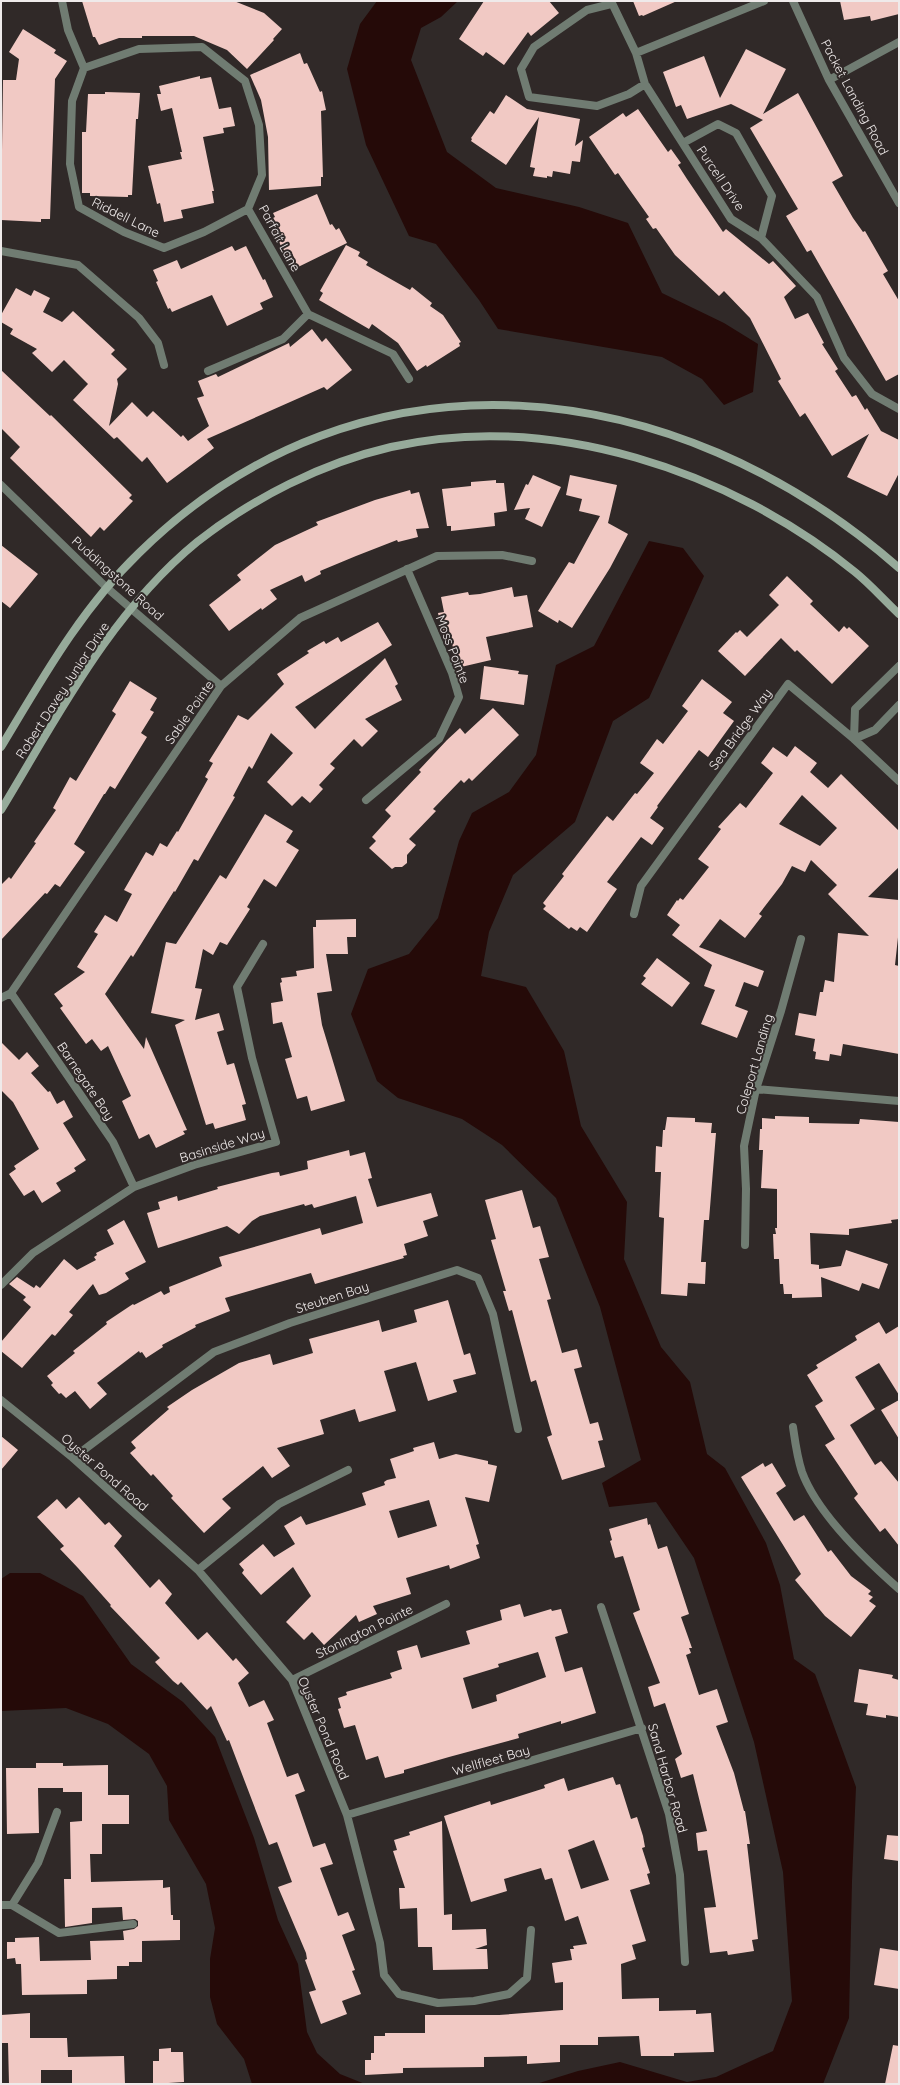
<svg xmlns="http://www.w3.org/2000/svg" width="900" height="2085" viewBox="0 0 900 2085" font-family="Quicksand,sans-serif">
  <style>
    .water { fill: #250a08 }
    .building { fill: #f1c9c4; fill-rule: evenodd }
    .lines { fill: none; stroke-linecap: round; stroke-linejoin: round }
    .minor { stroke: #707c72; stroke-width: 8 }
    .secondary { stroke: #96aa9a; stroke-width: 8 }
    .labels { text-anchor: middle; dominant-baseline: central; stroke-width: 4; stroke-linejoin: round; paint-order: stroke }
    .street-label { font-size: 13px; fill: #efeaea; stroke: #302928 }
  </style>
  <rect width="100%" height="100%" fill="#302928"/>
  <path class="water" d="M377 1H458L441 17 421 28 411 60 447 152 496 188 579 207 628 223 662 293 724 323 758 344 753 392 724 405 702 379 662 357 498 329 479 300 436 244 409 236 366 145 347 69 360 24Z
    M649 541 683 548 704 576 649 698 613 721 575 822 513 875 489 932 481 976 526 987 564 1051 581 1126 627 1202 624 1259 661 1347 690 1382 707 1454 725 1468 766 1543 780 1585 794 1659 815 1674 856 1787 852 1881 849 2018 823 2084H536L578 2071 620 2062 687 2082 716 2077 773 2051 792 2001 783 1872 754 1742 694 1558 656 1502 609 1507 602 1483 641 1460 600 1307 556 1198 502 1145 462 1119 398 1098 377 1081 351 1014 368 969 409 954 438 918 459 841 472 813 509 792 536 755 556 665 594 646Z
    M10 1573H40L83 1596 131 1664 183 1702 215 1737 254 1838 278 1920 298 1964 307 2032 317 2053 340 2074 365 2084H252L244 2059 217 2024 210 1997V1959L215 1928 206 1884 169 1820 167 1786 149 1754 108 1724 66 1708 1 1711V1579Z"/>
  <path class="building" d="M82 1H234L264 13 282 29 273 39 274 40 247 69 227 50 194 36H142V38H119L99 45 95 37H93Z
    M484 1H549L559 13 531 36 528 32 504 65 486 52 483 56 459 39Z
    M633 1H677L643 16 642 15 639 16Z
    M840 1H899V14L871 21 870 16 844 20Z
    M23 29 56 50 54 53 67 61 55 79 50 219H41V222L1 220 3 80H16L19 59 9 52Z
    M746 49 786 69 763 114 798 93 843 176 832 182 853 218 863 232 865 231 888 271 883 274 899 301V374L886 381 811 250 807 252 786 216 798 209 750 128 763 120 731 104 687 119 681 105 676 107 663 72 704 56 720 98Z
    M300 53 304 64 307 63 320 92 322 91 326 110 321 111 323 177H321V186L269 190 268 137 261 100 250 75Z
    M200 76V79L211 77 219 109 231 107 235 126 223 128 224 133 203 137 214 191H212L214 203 181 210 183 218 164 222 160 203 157 204 148 166 182 159 180 152H182L172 108 161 111 157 94H161L159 86Z
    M105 92 140 93 138 119H136L132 195H128V197L90 196V193H82V132H86L88 94H105Z
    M506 95 527 109 580 119 575 146 583 140 580 162 572 161 570 174 553 171 552 177 547 176V178L533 176 535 168 530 167 539 117 506 165 471 141 472 139 471 138 490 111 494 114Z
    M638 109 668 152 671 149 681 163 678 165 687 179 723 232 726 229 769 264 773 261 796 286 784 297 795 319 808 313 824 343 822 344 838 369 835 371 852 397 856 395 865 410 867 408 881 431 899 440V473L887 496 847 477 869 434 832 456 805 413 800 417 778 381 781 379 750 318 724 291 719 296 675 255 656 228 653 229 646 219 649 217 627 186 618 173 615 175 589 137 623 113 626 117Z
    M317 194 330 225 332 224 336 230 339 228 347 243 292 270 269 220 275 217 273 213Z
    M346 245 360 252 358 256 368 262 366 265 410 290 412 287 432 303 430 306 443 315 461 342 459 343 460 346 427 367 426 365 417 371 398 343 372 324 369 329 319 300 323 293 320 291Z
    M232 246 235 251 246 246 263 280 265 279 273 297 260 303 263 309 227 326 212 295 172 312 170 308 168 309 156 282 158 281 153 270 177 260 181 269Z
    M16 288 31 296 34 290 50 298 43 312 62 322 73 311 115 350 111 354 127 369 117 379 118 384 109 426 132 402 147 417 153 411 181 437 183 435 188 441 209 426 197 398 204 396 198 381 216 374 218 377 289 343 290 347 312 329 322 342 326 338 352 370 327 390 324 387 207 439 214 448 167 483 147 457 142 462 117 437 114 439 73 400 88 384 64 360 52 372 32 353 37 349 10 334 13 329 1 322V315Z
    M1 370 50 416 51 415 132 495 129 498 133 501 104 531 100 527 91 537 10 458 20 447 1 428Z
    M533 475 561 487 542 527 525 519 530 508 514 510 526 484 528 485Z
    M570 475 617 485 608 523 628 534 610 568 572 628 559 620 558 623 538 611 569 562 574 564 600 516 579 511 582 499 566 495Z
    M496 480V483H504L507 511 494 513 495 526 451 531V526H447L442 489 471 486V482Z
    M410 490 411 494 419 492 429 528 416 529 418 537 398 542 397 540 356 556 320 571 321 574 305 582 302 575 270 590 277 599 262 610 261 608 229 631 209 605 241 580 237 575 275 545 318 525 316 522 375 500Z
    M1 545 38 574 10 608 1 601Z
    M787 576 813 601 810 604 839 632 844 626 847 629 849 627 869 646 832 684 797 650 795 652 781 638 745 676 718 651 736 632 737 633 740 630 747 637 779 605 769 595Z
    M512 587 514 597 527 595 533 627 486 637 491 660 461 667 457 651 454 652 449 630 442 631 438 613 444 612 441 597 468 592 469 595 480 594Z
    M378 622 392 645 295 707 315 729 385 658 398 684 395 686 402 700 365 719 378 731 362 747 354 739 330 764 335 768 319 785 323 789 310 803 302 796 292 806 267 782 293 753 271 733 252 769 249 766 233 796 235 797 198 861 194 859 175 892 174 891 133 957 131 955 105 994 144 1049 146 1037 187 1130 183 1131 185 1134 156 1148 149 1134 139 1139 122 1101 131 1096 108 1046 101 1051 92 1039 86 1044 60 1008 63 1006 54 994 85 972 77 967 98 934 94 932 105 915 117 922 132 894 124 890 146 852 153 856 160 843 167 847 177 831 178 832 208 779 205 777 213 763 209 761 238 715 248 720 284 684 277 674 309 653 307 651 324 641 326 644 338 637 341 642Z
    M484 666 519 671 518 674 528 675 524 705 480 699Z
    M702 679 732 702 723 713 734 721 708 757 699 750 657 806 658 807 650 818 664 828 652 845 641 837 607 882 617 889 587 932 580 927 577 931 571 927 569 929 543 909 546 906 543 903 564 876 562 874 607 816 613 821 635 793 637 794 654 773 640 763 657 739 663 744 688 711 682 706Z
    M130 681 157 698 150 710 154 712 141 733 147 737 115 789 110 786 105 794H104L74 844 85 852 60 887 55 884 47 894 45 893 1 940V885L9 877 11 879 36 843 34 842 56 810 53 808 70 777 76 781 116 714 112 711Z
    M493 708 519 735 472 781 469 778 464 783 461 780 433 809 436 811 409 839 416 845 407 855V863L402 867H395L392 869 369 848 376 841 372 837 391 816 385 810 421 772 419 770 447 740 460 728 465 734Z
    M795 746 817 763 810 772 828 788 841 774 899 831V867L868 897 899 900V928L895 965 899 966V1054L843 1044 841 1056 830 1054 829 1061 815 1059 816 1052 813 1051 815 1039 795 1035 799 1013 816 1016 820 992H823L825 980 834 982 838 933 869 936 828 894 837 885 811 860 805 872 792 866 782 884 759 914 762 916 745 938 720 919 699 947 764 971 758 987 744 982 735 1006 748 1011 737 1038 701 1024 715 990 704 986 712 965 672 935 680 925 667 915 677 900 678 901 680 898 683 900 709 867 698 859 721 829 718 827 740 803 746 808 773 773 761 763 773 747 787 757ZM802 795 837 828 820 846 779 824Z
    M265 814 293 831 286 842 299 850 276 887 264 879 247 907 250 909 227 945 220 942 213 955 203 949 195 988 202 989 195 1020 219 1013 224 1030 217 1032 227 1065 234 1063 246 1104 242 1105 246 1120 215 1129 213 1123 206 1125 175 1025 185 1020 151 1013 166 942 176 944 220 875 226 879Z
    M356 919V937H347L348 954H326L332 991 317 993 322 1025 345 1101 311 1111 307 1096 297 1099 285 1059 292 1057 282 1022 273 1024 271 1003 283 1001 280 983 282 982 281 978 297 976 296 971 314 968 313 927H316V920Z
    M657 958 690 983 672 1007 641 984 646 978 643 976Z
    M1 1042 19 1060 27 1052 39 1066 31 1073 48 1092 50 1091 57 1104 64 1100 73 1117 63 1123 86 1160 74 1168 76 1171 56 1183 61 1191 42 1203 34 1190 24 1196 9 1174 16 1169 14 1166 39 1149 13 1102 1 1090Z
    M775 1116 809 1117V1123L859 1124 860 1119 899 1122V1219L891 1220 892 1223 849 1229V1235L810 1233 811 1264 819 1265V1269L841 1266 846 1250 888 1264 879 1289 862 1283 859 1291 821 1277 822 1297 792 1298V1294H784L783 1284H780L779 1259H774L773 1234H776L775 1228H777V1189L761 1188 763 1150H759L760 1129H762V1118L775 1119Z
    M667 1117 695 1118V1122L712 1123 711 1133H716L709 1220H704L701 1262H706L705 1284 688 1283 687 1296 661 1294 664 1218 659 1217 661 1172H655L656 1146 662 1147 663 1130H665Z
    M349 1150 350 1156 365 1152 372 1178 368 1179 377 1207 431 1193 438 1216 423 1221 428 1236 404 1244 407 1255 403 1256 404 1258 315 1284 311 1273 225 1298 230 1311 195 1325 196 1327 162 1345 163 1347 146 1358 142 1352 140 1353 139 1351 97 1383 107 1394 90 1409 75 1391 66 1398 61 1393 59 1394 51 1385 53 1383 47 1376 75 1353 73 1351 107 1324 106 1322 133 1304 134 1305 161 1291 164 1295 170 1292 169 1287 222 1266 219 1257 320 1228 322 1235 363 1223 356 1196 314 1208 312 1204 305 1206 304 1204 260 1216 252 1221 239 1234 227 1226 158 1248 147 1213 160 1209 158 1202 177 1196 178 1201 218 1189 217 1187 272 1173 279 1172 280 1176 308 1169 307 1161Z
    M522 1190 533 1228 540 1226 549 1257 539 1259 551 1299 547 1300 562 1353 577 1349 582 1367 574 1369 590 1424 598 1422 603 1440 598 1441 605 1467 562 1480 547 1437 552 1435 536 1380 531 1382 512 1310 509 1311 503 1291H506L491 1240 496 1239 485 1200Z
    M124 1220 146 1262 125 1273 129 1279 106 1293 99 1295 93 1284 69 1312 73 1315 55 1336 52 1334 22 1368 1 1351V1342L31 1307 23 1300 26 1297 9 1284 17 1277 34 1288 36 1285 40 1288 64 1259 77 1270 96 1260 94 1257 97 1255 96 1253 114 1244 107 1230Z
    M448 1300 464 1355 470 1353 476 1374 453 1380 457 1392 428 1401 416 1362 384 1371 396 1411 359 1422 355 1409 320 1420 324 1434 277 1448 290 1466 272 1478 263 1466 222 1499 231 1508 204 1533 171 1498 173 1496 153 1474 151 1476 130 1453 136 1448 131 1442 169 1409 167 1407 192 1390 239 1363 270 1354 273 1365 313 1353 309 1339 379 1320 382 1332 417 1322 414 1310Z
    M879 1322 886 1334 899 1326V1395L879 1363 855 1377 875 1409 850 1425 875 1465 881 1461 899 1483V1546L885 1528 880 1532 854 1498 858 1494 825 1445 835 1439 815 1406 823 1401 807 1375 818 1368 816 1365 857 1340 855 1336Z
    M899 1400V1439L881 1410Z
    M1 1436 18 1450 1 1470Z
    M434 1442 439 1459 456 1454 488 1461V1464L497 1466 489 1502 465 1497 479 1544 476 1545 480 1558 450 1569 449 1565 406 1578 411 1594 373 1606 377 1614 359 1622 356 1615 324 1645 312 1632 304 1640 286 1622 311 1596 293 1567 261 1595 242 1573 244 1570 239 1564 263 1544 274 1557 295 1544 284 1526 301 1516 306 1525 366 1505 362 1493 385 1485 384 1482 387 1480 396 1478 390 1459 414 1451 413 1448ZM429 1500 437 1526 398 1538 389 1511Z
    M763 1463 765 1467 772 1463 786 1486 776 1493 794 1521 804 1515 828 1552 831 1550 851 1576 871 1591 868 1594 873 1597 869 1601 876 1606 851 1637 825 1616 795 1580 801 1574 741 1477Z
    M79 1497 105 1525 109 1522 122 1536 114 1546 150 1588 159 1579 172 1594 165 1603 198 1640 207 1632 233 1661 236 1658 249 1673 238 1683 249 1707 264 1700 274 1720 267 1723 287 1777 298 1773 305 1791 295 1795 313 1847 325 1843 333 1864 320 1868 338 1916 348 1912 355 1930 342 1935 355 1970 352 1971 361 1994 342 2001 347 2014 321 2024 309 1992 316 1990 305 1960 307 1959 306 1953 278 1887 292 1882 277 1842 269 1845 229 1740 227 1741 211 1706 207 1710 181 1682 178 1685 173 1681 155 1662 160 1658 110 1606 111 1605 78 1568 60 1549 64 1546 37 1517 57 1499 66 1509Z
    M647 1518 648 1525 650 1524 658 1549 667 1546 689 1614 681 1617 692 1648H689L691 1653 686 1655 699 1695 717 1689 728 1722 716 1726 734 1773 744 1811H745L750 1844H747L758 1939 752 1940 754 1951 728 1955 727 1951 710 1953 704 1908 716 1907 707 1850 698 1851 696 1833 707 1831 693 1774 681 1778 675 1759 682 1754 665 1703 654 1707 648 1687 660 1683 633 1613 640 1610 623 1556 615 1558 610 1541 612 1540 609 1529Z
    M520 1604 524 1617 551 1609 552 1611 561 1609 568 1633 555 1637 565 1672 582 1667 596 1713 561 1724V1721L518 1734 519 1738 449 1757 404 1770V1773L385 1778 378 1756 366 1760 355 1725 344 1728 338 1709 341 1708 338 1698 347 1695 346 1692 392 1678 390 1673 402 1669 397 1651 417 1645 421 1658 470 1644 466 1631 502 1620 500 1610ZM538 1652 546 1677 496 1695 497 1701 472 1709 463 1678 499 1667 498 1664Z
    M859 1669 893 1675 892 1678 899 1680V1717L886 1715V1718L866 1715 868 1704 854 1702Z
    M36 1763H63V1766L108 1765V1795H129V1824H102V1854H90L91 1882 163 1880V1888L170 1887 171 1915H173V1920H180V1940L142 1941V1962H129V1966H117V1979L87 1980V1994L22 1995 21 1964H16L15 1958 7 1959V1942H15V1938L39 1937 40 1961 91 1960 90 1941 124 1940 123 1931 134 1929 138 1926V1921L135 1919 123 1920 122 1907 92 1908V1923L65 1927 64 1879H71L70 1822 82 1821V1792H63V1788H38L39 1833 7 1834 6 1768H36Z
    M613 1777 616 1785 620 1784 631 1819 637 1817 643 1836 645 1847 642 1848 650 1873 647 1874 650 1884 630 1890 646 1941 632 1945 636 1959 621 1964 622 1999 659 1998V2011L696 2010V2014L711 2013 714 2052 674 2053V2056H641L639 2036 598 2037V2045H560V2062L527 2064V2056L484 2057V2067L403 2068V2073L365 2075V2060H371V2053H374V2036H385V2033H425V2015H499L563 2010V1982L555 1983 552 1963 572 1960 570 1949H574L573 1946 587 1944 578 1916 565 1921 552 1878 545 1880 541 1868 504 1879 507 1891 471 1902 444 1816 490 1801 491 1805 545 1788 544 1785 564 1778 568 1791ZM594 1840 609 1880 581 1889 568 1850Z
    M442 1821 444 1915 452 1914V1930L486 1929 487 1945 475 1949H487L488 1969 433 1970 432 1947H418L417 1908 400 1909 399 1888H405L393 1851 397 1850 394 1840 410 1835 409 1832Z
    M887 1835 899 1836V1861L884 1859Z
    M880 1948 899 1951V1989L874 1985Z
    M30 2013V2038H67L68 2057 124 2056 125 2084H72V2070H41V2084H9L8 2043H1V2015Z
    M893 2045 899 2046V2084H885Z
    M171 2048V2052H183L184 2082 153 2084V2061H159V2049Z"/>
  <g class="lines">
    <path class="minor" d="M62 1 68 30 84 68
      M611 1 636 53 645 84 731 219 761 238 817 297 844 358 872 394 899 409
      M793 1 829 80 899 203
      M611 4 587 10 534 47 521 69 529 97 597 106 629 94 645 84
      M636 53 764 1
      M84 68 139 49 202 47 245 81 259 125 262 175 248 209 308 314 393 354 409 379
      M84 68 72 101 70 164 79 207 124 232 164 248 204 232 248 209
      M829 80 899 42
      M683 143 718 124 736 133 772 196 761 238
      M1 251 78 265 139 318 158 343 164 365
      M208 371 283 339 308 314
      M1 485 106 587 221 686
      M899 666 855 709 854 739 875 730 899 705
      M366 800 439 739 459 697 452 673 407 569
      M634 914 641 886 788 684 854 739 899 781
      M11 993 113 1142 134 1187
      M1 998 11 993 221 686 300 618 437 556 502 555 532 561
      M756 1089 899 1101
      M745 1245 746 1189 744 1146 756 1089 781 1011 801 939
      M1 1285 33 1253 134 1187 194 1165 276 1142 252 1058 237 987 263 944
      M1 1400 73 1458 198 1570 292 1680 347 1815 380 1943 384 1975 399 1994 438 2003 474 2001 509 1994 527 1978 531 1930
      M793 1427C795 1441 797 1457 802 1472 817 1513 866 1560 899 1589
      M73 1458 214 1352 290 1323 457 1270 478 1278 493 1314 518 1429
      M198 1570 279 1504 348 1470
      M601 1607 669 1814 680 1875 685 1962
      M292 1680 446 1604
      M347 1815 642 1728
      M1 1905H12L59 1933 133 1924
      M12 1905 38 1863 57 1812"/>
    <path class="secondary" d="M1 747C42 679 81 609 139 553 361 335 677 373 899 568
      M1 810C58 716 110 613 197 542 253 498 322 463 391 447 551 411 730 470 855 572 870 584 884 600 899 614"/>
  </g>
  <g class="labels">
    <g class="street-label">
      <text transform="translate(855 97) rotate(62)">Packet Landing Road</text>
      <text transform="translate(721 178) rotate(56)">Purcell Drive</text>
      <text transform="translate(126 217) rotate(26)">Riddell Lane</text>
      <text transform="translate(280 238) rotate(62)">Parfait Lane</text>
      <text transform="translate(118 578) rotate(42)">Puddingstone Road</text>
      <text transform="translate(453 649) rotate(69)">Moss Pointe</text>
      <text transform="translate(62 690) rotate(-57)">Robert Davey Junior Drive</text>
      <text transform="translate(189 712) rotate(-55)">Sable Pointe</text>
      <text transform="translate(740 729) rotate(-54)">Sea Bridge Way</text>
      <text transform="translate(754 1064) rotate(-74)">Coleport Landing</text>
      <text transform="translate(86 1081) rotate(56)">Barnegate Bay</text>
      <text transform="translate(222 1145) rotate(-17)">Basinside Way</text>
      <text transform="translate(332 1297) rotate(-18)">Steuben Bay</text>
      <text transform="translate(105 1472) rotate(41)">Oyster Pond Road</text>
      <text transform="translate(364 1631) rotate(-26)">Stonington Pointe</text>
      <text transform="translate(324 1728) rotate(67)">Oyster Pond Road</text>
      <text transform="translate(491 1760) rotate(-16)">Wellfleet Bay</text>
      <text transform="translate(668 1778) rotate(74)">Sand Harbor Road</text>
    </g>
  </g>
  <rect width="900" height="2085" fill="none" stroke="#efeaea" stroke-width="4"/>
</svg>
